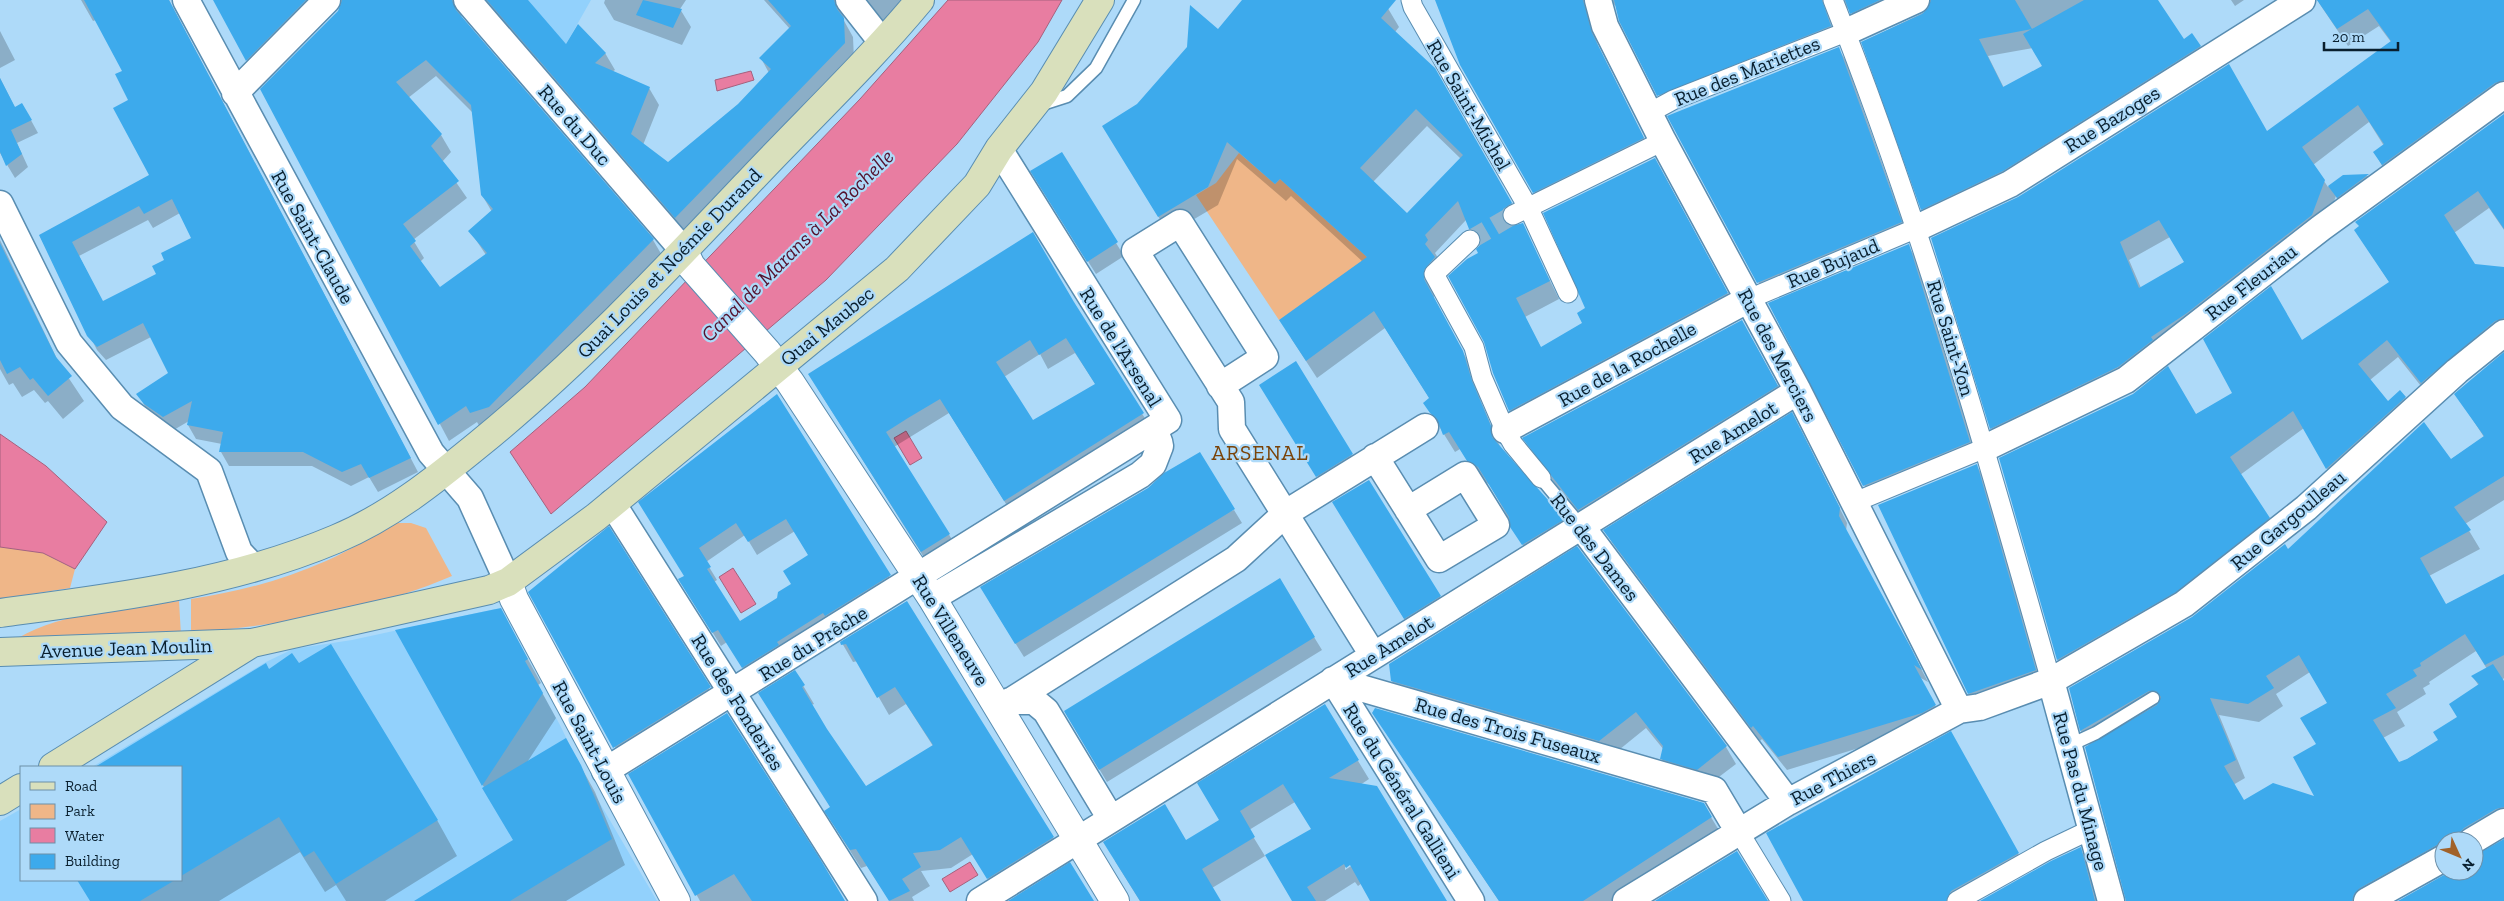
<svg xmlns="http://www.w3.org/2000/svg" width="2504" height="901" viewBox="0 0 2504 901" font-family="'Zilla Slab',serif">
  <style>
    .built { fill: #92d1fc }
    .green { fill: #efb688 }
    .water { fill: #e87da1; stroke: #a5617e }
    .shadow { fill: #0003; fill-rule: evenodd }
    .building { fill: #3daaec; fill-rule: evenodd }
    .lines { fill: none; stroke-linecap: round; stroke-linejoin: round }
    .pedestrian-tunnel { stroke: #8db5d0; stroke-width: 19; stroke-dasharray: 19 9; stroke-linecap: butt }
    .service-casing { stroke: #598db1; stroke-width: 15 }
    .pedestrian-casing { stroke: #598db1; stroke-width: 21 }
    .minor-casing { stroke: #598db1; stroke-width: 29 }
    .tertiary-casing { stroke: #598db1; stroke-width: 30 }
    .secondary-casing { stroke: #598db1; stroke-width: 30 }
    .service { stroke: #fff; stroke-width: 12 }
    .pedestrian { stroke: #fff; stroke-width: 19 }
    .minor { stroke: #fff; stroke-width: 26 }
    .tertiary { stroke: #fff; stroke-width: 28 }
    .secondary { stroke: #d9e0bc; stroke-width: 28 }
    .labels { text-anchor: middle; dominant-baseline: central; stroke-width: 4.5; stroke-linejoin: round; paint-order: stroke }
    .street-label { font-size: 20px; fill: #091f2e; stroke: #aedaf9 }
    .water-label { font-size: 21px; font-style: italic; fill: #54112d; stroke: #aedaf9 }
    .neighbourhood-label { font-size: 21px; letter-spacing: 1px; fill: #7a4308; stroke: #aedaf9 }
  </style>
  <rect width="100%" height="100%" fill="#aedaf9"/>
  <path class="built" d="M484 0H591L566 44 560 38 536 59Z
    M495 609 560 725 587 781 657 901H0V821L21 809V880H181V767H92L266 662 293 649 352 640Z"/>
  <path class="green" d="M1239 153 1275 184 1280 179 1386 274 1279 320 1196 195 1216 183Z
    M397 523H411L426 528 452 576C371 611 278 625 191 633V599C238 592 283 580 326 561 351 550 374 535 397 523Z
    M0 547 43 553 75 569 70 588 0 599Z
    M179 601 181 635 18 638C65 611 126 610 179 601Z"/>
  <path class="water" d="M948 0H1062L1038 42 957 144 826 280 551 514 510 452 585 387 860 99Z
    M751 71 754 80 717 91 715 80Z
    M906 431 922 458 910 465 894 438Z
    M0 434 46 466 107 522 75 569 43 553 0 547Z
    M733 568 756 604 741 613 719 577Z
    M970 862 978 875 950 892 942 879Z"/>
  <path class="shadow" d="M81 0H169L418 472 378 492 369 477 351 486 312 466H229L221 452 222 444 196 439 188 425 189 421 172 431 154 418 146 408 138 394 170 374 151 337 106 360 97 350 40 236 151 175 124 72 96 20 93 21ZM180 213 193 238 166 260 158 275 103 303 79 256 148 220 153 228Z
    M215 0H526L566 46 605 53 615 70 612 72 649 88 659 105 643 145 668 164 739 104 769 73 761 58 790 29 764 0H838L845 12 843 19 853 37 854 60 686 234 462 12 461 18 653 240 663 257 499 424 481 429 477 422 449 441 262 89 339 11 343 3 333 2 256 77ZM436 76 473 113 482 195 492 212 470 231 486 255 440 289 420 262 424 258 413 240 467 198 442 162 451 152 441 135 408 98Z
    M605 0H686L680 9 691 27 682 45 614 20 604 3Z
    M864 0H910L886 25Z
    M1244 0H1383L1399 27 1395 32 1434 69 1522 221 1515 226 1522 224 1559 299 1525 317 1541 348 1583 323 1587 309 1665 177 1737 311 1520 428 1510 410 1479 253 1480 246 1466 220 1435 253 1438 258 1434 298 1473 371 1481 401 1501 449 1563 520 1574 537 1533 563 1490 485 1479 478 1460 449 1455 452 1442 431 1425 403 1430 399 1385 328 1317 378 1291 338 1363 262 1291 196 1286 201 1237 159 1218 205 1169 234 1114 144 1138 105 1218 31ZM1427 126 1461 159 1407 215 1373 182Z
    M1437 0H1591L1590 17 1598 46 1650 150 1541 204 1461 65Z
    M1608 0H2156L2183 41 2200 46 2211 64 1932 227 1922 209 1863 42 1929 10 1931 4 1928 3 1862 31 1850 9 1839 7 1840 44 1668 113 1616 6ZM2033 48 2043 66 2004 88 1988 56Z
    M2231 0H2244L2235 6Z
    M2317 0H2504V102L2385 171 2375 153 2384 146 2369 122 2313 165 2328 187 2343 177 2369 176 2380 195 2341 206 2336 196 2322 233 2197 331 2001 446 1991 428 1932 239 2267 133 2391 42 2379 26 2348 46ZM2170 237 2185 262 2141 288 2129 260Z
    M0 31 15 60 0 68Z
    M1838 48 1846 61 1908 236 1766 296 1669 117Z
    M0 78 15 108 22 104 38 133 17 143 28 167 15 178 0 153Z
    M2504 115V230L2489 208 2454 233 2474 266 2504 268V340L2432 400 2398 357 2370 380 2388 402 2405 398 2415 416 2337 486 2304 428 2240 475 2279 536 2068 677 2058 660 2000 459 2195 415 2234 393 2301 341 2390 283 2355 230Z
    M1061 153 1124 256 1096 274 1040 185Z
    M0 240 60 365 84 401 63 419 48 401 45 403 34 390 22 397 13 383 9 385 0 369Z
    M1908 245 1915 257 1976 454 1871 498 1769 304Z
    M1073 303 1151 428 1013 515 949 413 894 447 958 549 930 567 818 389ZM1075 353 1096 385 1032 422 1004 377 1040 354 1048 369Z
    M1752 339 1788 404 1590 528 1564 497 1524 438Z
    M2504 354V500L2465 524 2480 549 2429 576 2445 605 2504 576V678L2502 680 2504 683V829L2474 841H2444V864L2378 901H2127L2090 746 2081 731 2070 689 2192 618 2287 551 2450 460 2484 437 2456 394ZM2476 651 2487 669 2473 677 2479 686 2459 717 2440 740 2399 764 2383 738 2405 726 2397 712 2426 694 2423 688 2430 684 2429 682ZM2310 672 2328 703 2318 745 2317 798 2244 802 2233 785 2245 778 2219 715 2259 722 2283 706 2276 694Z
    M1296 363 1355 461 1321 482 1261 385Z
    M777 396 897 589 751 680 727 642 721 646 688 593 686 577 648 516ZM795 531 809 556 792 584 778 599 739 622 714 582 717 580 706 562 745 535 757 555Z
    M1800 428 1847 523 1846 531 1917 661 1928 682 1919 677 1943 720 1931 726 1787 770 1762 739 1760 741 1613 544 1605 531Z
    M1976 465 1983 476 2041 681 1975 704 1969 693Z
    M1368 481 1444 603 1408 625 1334 503Z
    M1234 510 1242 523 1024 657 989 601Z
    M609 528 724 713 629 772 530 592Z
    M1577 548 1726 747 1736 764 1707 786 1672 776 1662 759 1664 750 1646 728 1609 758 1402 698 1392 681Z
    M906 602 1064 855 999 896 973 854 951 868 921 871 930 886 912 897 914 901H890L867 866 861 868 836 829 795 672 814 704 811 705 826 730 866 788 933 746 906 704 889 715 858 661 853 662 842 643Z
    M397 631 514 634 541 683 538 685 556 718 526 764 580 765 595 792 625 865 566 901H416L514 841Z
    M1314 637 1322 650 1107 782 1065 712Z
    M266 665 269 670 298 665 437 820 457 856 385 901H346L336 885 325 892 300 852 219 901H91L78 880H181V767H97Z
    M1324 705 1369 779 1360 785 1446 901H1372L1362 883 1358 886 1355 882 1325 901H1294L1312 829 1295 802 1249 830 1265 856 1212 888 1220 901H1140L1115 861 1186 842 1220 820ZM1355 861 1356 863 1345 870V867Z
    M1373 713 1703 804 1720 832 1614 901H1499Z
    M1950 733 2028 871 1976 901H1804Z
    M630 775 843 901H700Z
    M2080 849 2090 866 2100 901H1983Z"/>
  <path class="building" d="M84 0H169L411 458 369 478 361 464 342 472 303 452H219L223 432 187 425 192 401 163 417 144 404 136 394 168 373 143 323 97 347 87 336 39 235 149 175 113 108 128 100 115 74 122 71ZM172 199 191 238 161 253 164 260 152 266 156 274 103 301 72 242 139 206 144 214Z
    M213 0H306L246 61Z
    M342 0H452L456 10 654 239 489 407 470 413 466 406 438 425 260 89 338 11ZM426 60 471 105 481 195 493 209 468 231 487 253 440 287 410 246 416 241 403 224 459 181 431 146 442 134 396 82Z
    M487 0H528L566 44 578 24 606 53 595 63 650 87 631 134 668 162 738 104 771 69 759 58 791 26 768 0H834L837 9 844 18 845 43 675 218Z
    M643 0 682 9 673 28 636 15Z
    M1242 0H1396L1381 18 1435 68 1512 203 1503 209V220L1512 226 1523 223 1550 281 1516 298 1541 347 1582 323 1577 313 1585 308 1543 213 1655 158 1728 293 1509 411 1493 373 1484 342 1448 276 1467 259 1478 253 1476 249 1481 244V237L1478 232 1469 229 1458 201 1425 235 1428 240 1425 244 1435 257 1424 270V279L1463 351 1472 381 1491 426 1492 437 1565 519 1522 545 1510 527 1509 517 1478 467 1467 461 1449 432 1443 435 1437 419 1430 413 1423 403 1429 398 1374 311 1306 361 1279 320 1367 257 1280 179 1275 184 1227 142 1208 187 1158 217 1102 126 1137 104 1187 47 1190 5 1218 29ZM1416 109 1463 155 1407 213 1360 168Z
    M1435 0H1583L1592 33 1644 138 1533 193 1460 65Z
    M1614 0H1822L1831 26 1657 96 1619 21Z
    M1845 0H1880L1850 14Z
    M1931 0H2015L2032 29 1979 39 2003 87 2042 66 2023 34 2084 0H2158L2184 39 2192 33 2201 46 2003 171 1921 210 1861 42 1922 14 1928 8Z
    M2317 0H2504V80L2495 83 2382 165 2373 152 2384 144 2358 105 2302 147 2325 180 2312 215 2187 313 2151 337 2153 340 2118 367 1990 429 1931 238 2018 197 2229 64 2267 131 2391 41 2368 9 2337 29ZM2159 220 2184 262 2139 288 2120 242Z
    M1839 47 1902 222 1757 283 1667 116Z
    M0 78 15 107 22 103 32 120 11 130 22 154 6 166 0 152Z
    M2504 114V229L2478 191 2444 215 2475 264 2504 267V318L2495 321 2421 383 2387 340 2358 364 2388 401 2400 390 2406 397 2326 469 2293 411 2230 457 2270 518 2176 592 2057 660 1999 458 2133 394 2168 366 2196 414 2232 393 2203 339 2271 286 2302 340 2389 282 2354 230 2359 226 2355 222Z
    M1062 152 1118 242 1087 262 1030 171Z
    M2369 174 2337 198 2328 186 2343 175Z
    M1033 232 1074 302 1144 413 1004 501 940 399 908 418 886 432 950 534 921 552 808 374ZM1066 338 1095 384 1033 420 996 362 1030 340 1039 355Z
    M0 243 56 357 72 376 48 396 33 378 30 380 20 367 7 374 0 360Z
    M1909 244 1970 442 1863 486 1768 303Z
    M1742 320 1778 386 1578 510 1522 438Z
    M2504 352V476L2454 507 2471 530 2420 558 2446 604 2504 574V655L2485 665 2465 634 2420 663 2421 666 2413 670 2417 676 2386 694 2396 708 2373 720 2399 762 2407 759 2438 740 2433 732 2457 717 2449 704 2479 684 2471 676 2493 664 2504 681V807L2496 809 2464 828 2459 833 2457 841H2444V843L2437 845 2360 888 2354 894 2352 901H2126L2085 747 2157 705 2161 697 2156 691H2149L2080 731 2069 688 2192 617 2285 544 2288 549 2424 422 2451 459 2484 436 2454 394ZM2299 655 2327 703 2300 718 2316 744 2293 757 2314 796 2273 783 2244 800 2224 766 2236 760 2210 698 2248 704 2274 688 2266 676Z
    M1296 361 1353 454 1316 477 1259 385Z
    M777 394 891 575 825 616 823 613 777 642 779 645 742 668 718 630 712 633 678 579 684 576 638 502ZM786 519 808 555 783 571 791 584 778 592 777 598 740 621 707 569 711 567 699 548 736 523 748 542Z
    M1792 412 1840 508 1839 516 1910 646 1922 670 1914 665 1936 705 1922 713 1778 757 1753 726 1751 728 1603 530Z
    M1200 452 1235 509 1015 644 980 587 1148 488 1164 473Z
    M1977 464 2036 670 1968 694 1878 505Z
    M1369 480 1441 596 1404 619 1332 502Z
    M609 526 711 687 613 748 528 592Z
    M1577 546 1727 746 1697 770 1660 759 1663 746 1636 712 1599 741 1391 681 1389 664Z
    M1280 578 1315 637 1099 770 1064 711Z
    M907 601 1054 837 987 879 961 837 940 850 913 853 921 867 902 879 910 891 889 901 856 849 850 850 824 811 830 807 758 693 795 670 805 685 802 687 827 729 866 786 933 745 895 687 877 698 846 644 841 645 840 642Z
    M501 608 528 659 525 661 543 693 482 786 395 630Z
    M331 644 438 820 336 884 314 851 304 857 279 817 181 876V767H95L266 663 269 669 292 653 299 663Z
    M1325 704 1359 760 1329 778 1377 786 1447 901H1370L1350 865 1346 868 1344 864 1307 887 1316 901H1292L1265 855 1311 829 1283 784 1240 811 1255 837 1202 869 1221 901H1140L1103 842 1165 804 1186 840 1219 820 1197 783Z
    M1375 708 1704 803 1712 817 1583 901H1499L1372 713Z
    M727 713 819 857 845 901H752L734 874 695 896 628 774Z
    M1951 731 2019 853 1951 891 1946 901H1803L1766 833Z
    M566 738 581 765 612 839 510 901H414L513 840 482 788Z
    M2504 839V901H2398L2451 871H2474V856Z
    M2081 847 2095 901H1980L2051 861Z
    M1737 851 1768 901H1655L1661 897Z
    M1070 862 1094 901H1008Z
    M77 880H175L140 901H90Z"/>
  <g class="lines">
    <path class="pedestrian-tunnel" d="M1470 240 1513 215"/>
    <defs>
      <path id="service" d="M1039 105 1067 96 1096 68 1134 0
        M1541 478 1581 526
        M2068 746 2096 733 2153 698"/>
      <path id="pedestrian" d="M1411 0 1413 7 1529 209 1568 293
        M1833 0C1921 222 1986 451 2051 681
        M1649 113 1673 100 1846 32
        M1513 215 1663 141
        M1470 240 1434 274 1474 347 1482 377 1505 430 1513 444 1541 478
        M1749 299 1917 228
        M1855 502 1985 448
        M1739 832 1781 901
        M1957 901 2046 851 2090 830"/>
      <path id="minor" d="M186 0 431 453 470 498 508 582
        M467 0 683 250
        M849 0 882 42
        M1598 0 1605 26 1663 141 1798 391 1959 710
        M1846 32 1916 0
        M235 93 327 0
        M0 204 69 343 122 407 209 471 239 552 253 567
        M1917 228 2010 184 2302 0
        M1220 386 1265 357 1180 223 1135 251 1231 402 1232 429 1373 655
        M1505 430 1749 299
        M1985 448 2126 380 2321 228 2504 95
        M1375 457 1439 559 1496 525 1465 475 1408 510
        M612 503 864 901
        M1581 526 1788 802
        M932 598 1140 475 1153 464 1160 446C1159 437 1154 433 1145 435
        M1333 680 1714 790 1739 832
        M1333 680 1471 901
        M2051 681 2111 901
        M1010 701H1034L1046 711 1111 819
        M1000 708 1236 559 1286 513 1425 427
        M605 771 1168 420 999 149
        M2472 841 2504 822
        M980 901 1798 391
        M1626 901 1788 802 1959 710 1980 707 2051 681 2184 604 2306 508 2457 371 2504 333
        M2367 901 2444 858"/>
      <path id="tertiary" d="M683 250 691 266 767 352 790 382 932 598 1115 901
        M508 582 514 599 676 901"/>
      <path id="secondary" d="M0 613C113 598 230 584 336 539 389 517 435 480 479 444 576 365 661 275 747 184 804 123 866 65 920 0
        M0 652 250 643
        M53 767 252 643 489 590 508 582 596 517 897 269 977 185 999 149 1044 92 1100 0
        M0 801 21 788"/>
    </defs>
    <use href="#service" class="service-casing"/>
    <use href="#pedestrian" class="pedestrian-casing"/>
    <use href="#minor" class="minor-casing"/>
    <use href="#tertiary" class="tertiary-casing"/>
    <use href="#secondary" class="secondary-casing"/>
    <use href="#service" class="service"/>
    <use href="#pedestrian" class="pedestrian"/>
    <use href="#minor" class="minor"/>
    <use href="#tertiary" class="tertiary"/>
    <use href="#secondary" class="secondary"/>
  </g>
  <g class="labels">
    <g class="street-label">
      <text transform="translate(1747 71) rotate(-22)">Rue des Mariettes</text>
      <text transform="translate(1469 105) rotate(60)">Rue Saint-Michel</text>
      <text transform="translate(2112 119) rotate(-32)">Rue Bazoges</text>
      <text transform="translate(575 125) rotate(49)">Rue du Duc</text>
      <text transform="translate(313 237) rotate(61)">Rue Saint-Claude</text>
      <text transform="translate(669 263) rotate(-46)">Quai Louis et Noémie Durand</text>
      <text transform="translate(1833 263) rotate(-23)">Rue Bujaud</text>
      <text transform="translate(2251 282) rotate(-38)">Rue Fleuriau</text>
      <text transform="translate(827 326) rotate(-39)">Quai Maubec</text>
      <text transform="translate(1951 338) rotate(73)">Rue Saint-Yon</text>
      <text transform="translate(1121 347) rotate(58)">Rue de l'Arsenal</text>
      <text transform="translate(1778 355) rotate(62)">Rue des Merciers</text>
      <text transform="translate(1627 364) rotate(-29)">Rue de la Rochelle</text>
      <text transform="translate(1733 432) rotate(-32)">Rue Amelot</text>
      <text transform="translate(2288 520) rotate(-40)">Rue Gargoulleau</text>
      <text transform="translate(1595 547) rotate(52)">Rue des Dames</text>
      <text transform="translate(951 630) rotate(58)">Rue Villeneuve</text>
      <text transform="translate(813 643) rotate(-32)">Rue du Prêche</text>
      <text transform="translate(1389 646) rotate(-32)">Rue Amelot</text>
      <text transform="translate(126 648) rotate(-2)">Avenue Jean Moulin</text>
      <text transform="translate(738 702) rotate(58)">Rue des Fonderies</text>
      <text transform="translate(1508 730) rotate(16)">Rue des Trois Fuseaux</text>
      <text transform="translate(590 742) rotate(62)">Rue Saint-Louis</text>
      <text transform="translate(1833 778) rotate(-28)">Rue Thiers</text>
      <text transform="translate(1402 791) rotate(58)">Rue du Général Gallieni</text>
      <text transform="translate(2081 791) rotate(75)">Rue Pas du Minage</text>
    </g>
    <g class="water-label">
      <text transform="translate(797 245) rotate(-45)">Canal de Marans à La Rochelle</text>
    </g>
    <g class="neighbourhood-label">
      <text x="1260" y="452">ARSENAL</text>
    </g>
  </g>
  <rect x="20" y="766" width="162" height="115" fill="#aedaf9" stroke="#6c8fa8"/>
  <rect x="30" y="782" width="25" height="8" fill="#d9e0bc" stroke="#6c8fa8"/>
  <text x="65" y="791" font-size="15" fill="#091f2e">Road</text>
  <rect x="30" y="804" width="25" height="15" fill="#efb688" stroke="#6c8fa8"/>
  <text x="65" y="816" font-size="15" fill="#091f2e">Park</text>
  <rect x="30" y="828" width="25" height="15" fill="#e87da1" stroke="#6c8fa8"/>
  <text x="65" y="841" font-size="15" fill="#091f2e">Water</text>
  <rect x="30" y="854" width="25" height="15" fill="#3daaec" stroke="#6c8fa8"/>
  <text x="65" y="866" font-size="15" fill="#091f2e">Building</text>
  <g transform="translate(2459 856) rotate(134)"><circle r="24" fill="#aedaf9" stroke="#6c8fa8"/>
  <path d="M0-4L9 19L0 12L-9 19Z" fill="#a16229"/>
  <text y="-8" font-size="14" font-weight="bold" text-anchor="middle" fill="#091f2e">N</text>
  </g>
  <path d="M2324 42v8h74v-8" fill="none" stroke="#091f2e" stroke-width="2.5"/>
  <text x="2332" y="42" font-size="15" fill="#091f2e" stroke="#aedaf9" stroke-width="4" paint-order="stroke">20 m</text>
</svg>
